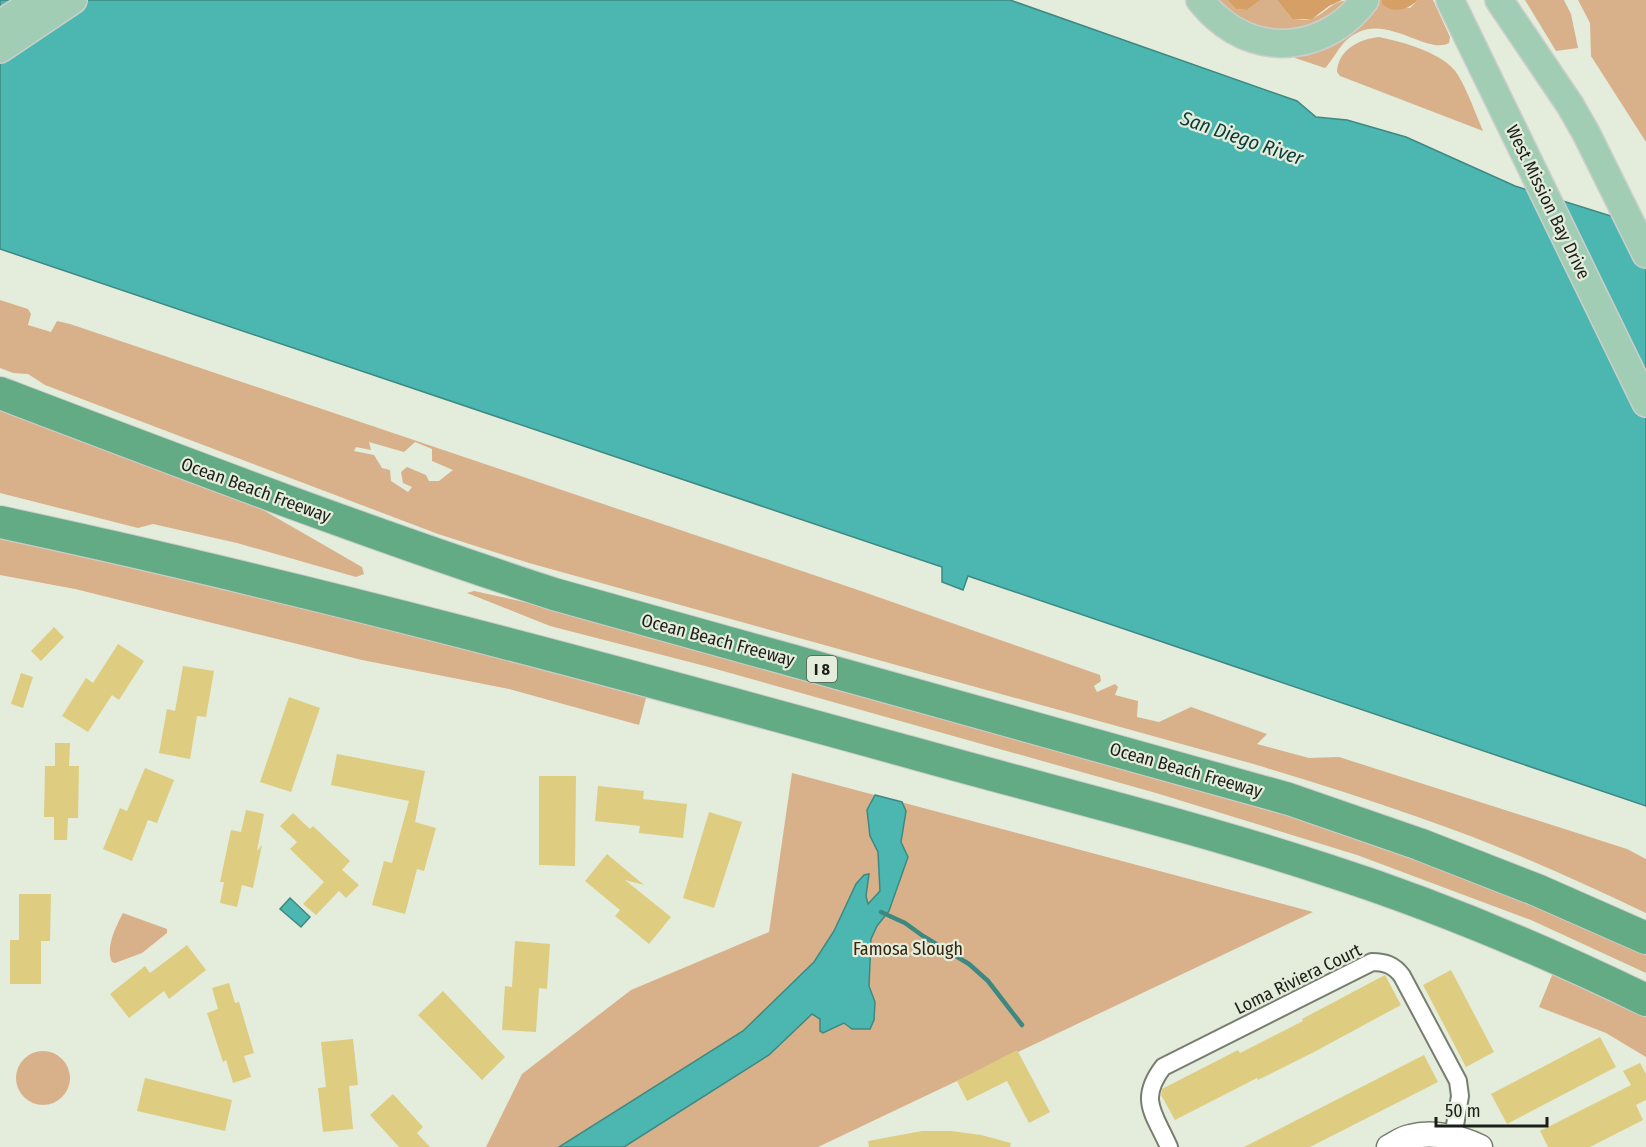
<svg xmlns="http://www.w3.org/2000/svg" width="1646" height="1147" viewBox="0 0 1646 1147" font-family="'Fira Sans Condensed',sans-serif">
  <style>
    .green { fill: #d8b18a; fill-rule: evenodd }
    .forest { fill: #d69f66 }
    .water { fill: #4bb7b0; stroke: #3d8982; stroke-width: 1.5 }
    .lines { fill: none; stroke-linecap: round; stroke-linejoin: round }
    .stream { stroke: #3d8982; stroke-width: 4.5 }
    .building { fill: #decd80 }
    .street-casing { stroke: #777e6f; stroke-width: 20 }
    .secondary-casing { stroke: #777e6f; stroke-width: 27 }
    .primary-casing { stroke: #cdcecc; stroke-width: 30 }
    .highway-casing { stroke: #cdcecc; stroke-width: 34 }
    .street { stroke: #fff; stroke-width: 16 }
    .secondary { stroke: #fff; stroke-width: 24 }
    .primary { stroke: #a1cdb5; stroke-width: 27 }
    .highway { stroke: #63ab84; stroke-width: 32 }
    .labels { text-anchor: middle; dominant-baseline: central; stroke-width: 4.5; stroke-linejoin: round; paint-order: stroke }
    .shield { fill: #e4ecdc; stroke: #575c53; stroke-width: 1.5 }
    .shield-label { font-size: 16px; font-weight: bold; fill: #1b1e18 }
    .street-label { font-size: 18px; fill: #1b1e18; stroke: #e4ecdc }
    .park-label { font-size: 18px; fill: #3a240a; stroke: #e4ecdc }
    .water-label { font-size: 20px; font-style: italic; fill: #0a3d3a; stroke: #e4ecdc }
  </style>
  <rect width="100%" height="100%" fill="#e4ecdc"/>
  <path class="green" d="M1217 0H1227L1236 9 1247 10 1261 0H1277L1292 19C1298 19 1307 21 1313 18 1330 11 1330 0 1354 0L1338 14 1288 34 1257 28 1225 9Z
    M1371 0H1382V4L1410 8 1418 0H1433L1450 37 1449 43C1428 55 1387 14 1355 34 1339 43 1336 57 1325 68L1295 58 1293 47Z
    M1525 0H1564L1571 14 1578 48 1556 51Z
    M1578 0H1646V142L1591 56 1590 23Z
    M1379 37C1403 42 1445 53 1458 75 1468 92 1475 112 1483 131L1340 76 1337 72C1338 50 1359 39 1379 37Z
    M0 300 28 309 31 314 28 325 51 332 57 321 70 324 861 591 1100 675 1101 681 1094 686 1097 692 1115 684 1118 687 1115 695 1138 701 1137 717 1159 722 1191 707 1267 734 1257 744 1309 758 1339 757 1627 849 1646 859V913C1571 877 1494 843 1415 816 1361 797 1306 780 1250 763L529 563 438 534 45 385 28 374 13 373 0 368ZM369 442 404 452 415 442 432 449V461L453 470 439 481H429L426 475 407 467 401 472 403 483 412 487 408 492 391 481 390 470 382 468 374 455 354 451 356 447 371 450Z
    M0 404 244 499 362 567 364 574 356 577 237 543 153 524 138 528 0 493Z
    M0 534 84 551 647 694 639 725 509 689 362 660 75 589 0 575Z
    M474 591 529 603H548L1222 790 1425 858 1646 952V973L1531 920 1357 855 1156 793 705 666 550 626 467 593Z
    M792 773 1313 912 818 1147H486L522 1074 631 990 769 932Z
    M123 913 167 929V933L142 953 115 963 112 962C105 948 116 926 123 913Z
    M1553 973 1646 1016V1057L1606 1033 1539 1007Z
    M16 1078a27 27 0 1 1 54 0a27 27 0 1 1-54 0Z"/>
  <path class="forest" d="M1227 0H1261L1247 10 1236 9Z
    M1277 0H1342L1329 6 1312 19H1292Z
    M1382 0H1418C1407 10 1394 14 1382 4Z"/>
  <path class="water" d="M0 0H1010L1297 101 1316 117 1347 120 1406 137 1515 186 1646 227V806L968 576 963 590 942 582V567L0 249Z
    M875 795 902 802 906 811 901 842 908 857 889 911 877 926 871 939 869 986 875 1002 874 1020 870 1029H852L844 1023 823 1033 820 1031V1019L812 1014 769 1055 624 1147H559L743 1031 814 962 834 931 856 884 864 875 869 874 866 896 868 904 880 891 878 852 870 836 867 810Z
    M290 898 310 917 301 927 280 909Z"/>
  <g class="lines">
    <path class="stream" d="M881 912 905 923 923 936 969 964 988 981 1022 1025"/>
  </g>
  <path class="building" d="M54 627 64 637 41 661 31 651Z
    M118 644 144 661 119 700 112 695 88 732 62 716 86 678 93 683Z
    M183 666 214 671 206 717 197 716 190 759 159 753 167 709 175 711Z
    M21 673 33 677 23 708 11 704Z
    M289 697 320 708 291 792 260 782Z
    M55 743H70L69 766H79L78 818H68L67 840H54V817H44L45 766H55Z
    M337 754 425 771 415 822 436 828 424 871 417 869 405 914 372 905 384 861 392 863 409 801 331 785Z
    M145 768 174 780 157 823 148 820 132 861 103 849 120 808 127 811Z
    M539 776H576L575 866 539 865Z
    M598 786 644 791 643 799 687 804 683 838 639 833 640 826 595 821Z
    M246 810 264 814 257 851 262 845 253 888 242 885 237 907 220 903 224 882H220L231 830 241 832Z
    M709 812 742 822 714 908 683 898Z
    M293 813 310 829 313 826 350 861 342 870 359 885 346 898 339 891 316 915 303 904 324 882 290 849 297 842 280 826Z
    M607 854 644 885 625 880 671 917 649 944 615 916 620 910 585 881Z
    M19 894H51L50 941H41V984H10V940H19Z
    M515 941 550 944 547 989 539 988 536 1032 502 1030 505 986 512 987Z
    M187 945 206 970 169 999 164 991 129 1018 110 994 145 966 150 973Z
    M1451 970 1494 1052 1466 1067 1423 985Z
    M1385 975 1401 1005 1314 1052 1258 1080 1257 1078 1175 1120 1161 1095 1162 1089 1238 1050 1240 1053 1303 1021 1302 1019Z
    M229 983 235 1003 239 1002 254 1053 244 1056 251 1077 233 1083 226 1060 223 1062 207 1013 218 1009 212 988Z
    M443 991 505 1057 482 1080 418 1015Z
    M1600 1037 1616 1067 1507 1124 1491 1094Z
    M353 1039 358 1085 349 1086 353 1129 323 1132 318 1088 326 1087 321 1042Z
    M1017 1050 1050 1112 1029 1123 1007 1081 967 1101 957 1081Z
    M1424 1055 1438 1082 1310 1147H1244Z
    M1640 1063 1646 1074V1100L1636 1105 1643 1120 1590 1147H1548L1540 1131 1631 1085 1623 1071Z
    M145 1078 232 1100 225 1131 137 1111Z
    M393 1094 423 1127 417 1133 430 1147H399L370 1115Z
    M922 1131H951L981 1135 1011 1143 1010 1147H869L868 1141Z"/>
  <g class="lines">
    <defs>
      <path id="street" d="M1169 1147C1154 1113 1138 1100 1163 1067L1372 962C1385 962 1394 965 1402 976L1458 1081 1460 1096 1453 1137"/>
      <path id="secondary" d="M1389 1147C1395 1144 1403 1138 1410 1137 1432 1131 1460 1137 1480 1147"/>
      <path id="primary" d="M1200 0C1205 6 1210 12 1216 17 1262 59 1329 49 1365 0
        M1450 0 1646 403
        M1499 0 1570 105 1586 133 1646 254
        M0 24 37 0
        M0 49 73 0"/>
      <path id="highway" d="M0 393C184 463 367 533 554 594L1289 799 1419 844 1537 890 1646 938
        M0 522C309 588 615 671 920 755 1056 793 1193 826 1327 870 1436 905 1543 950 1646 1000"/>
    </defs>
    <use href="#street" class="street-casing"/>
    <use href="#secondary" class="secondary-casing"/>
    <use href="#primary" class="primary-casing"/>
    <use href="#highway" class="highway-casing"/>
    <use href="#street" class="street"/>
    <use href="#secondary" class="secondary"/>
    <use href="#primary" class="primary"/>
    <use href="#highway" class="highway"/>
  </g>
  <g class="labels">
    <rect class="shield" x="807" y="656" width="30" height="26" rx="4.5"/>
    <g class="shield-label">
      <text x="822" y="669">I 8</text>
    </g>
    <g class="street-label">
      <text transform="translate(1548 202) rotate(64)">West Mission Bay Drive</text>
      <text transform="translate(256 490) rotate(20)">Ocean Beach Freeway</text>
      <text transform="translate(718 640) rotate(15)">Ocean Beach Freeway</text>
      <text transform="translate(1186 770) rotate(16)">Ocean Beach Freeway</text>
      <text transform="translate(1298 979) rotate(-26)">Loma Riviera Court</text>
    </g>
    <g class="park-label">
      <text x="908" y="949">Famosa Slough</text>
    </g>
    <g class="water-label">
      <text transform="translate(1242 138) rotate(19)">San Diego River</text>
    </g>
  </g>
  <path d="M1436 1117v9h111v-9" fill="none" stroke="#1b1e18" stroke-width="3"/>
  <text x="1445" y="1117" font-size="18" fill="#1b1e18" stroke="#e4ecdc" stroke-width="4.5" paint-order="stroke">50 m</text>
</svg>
